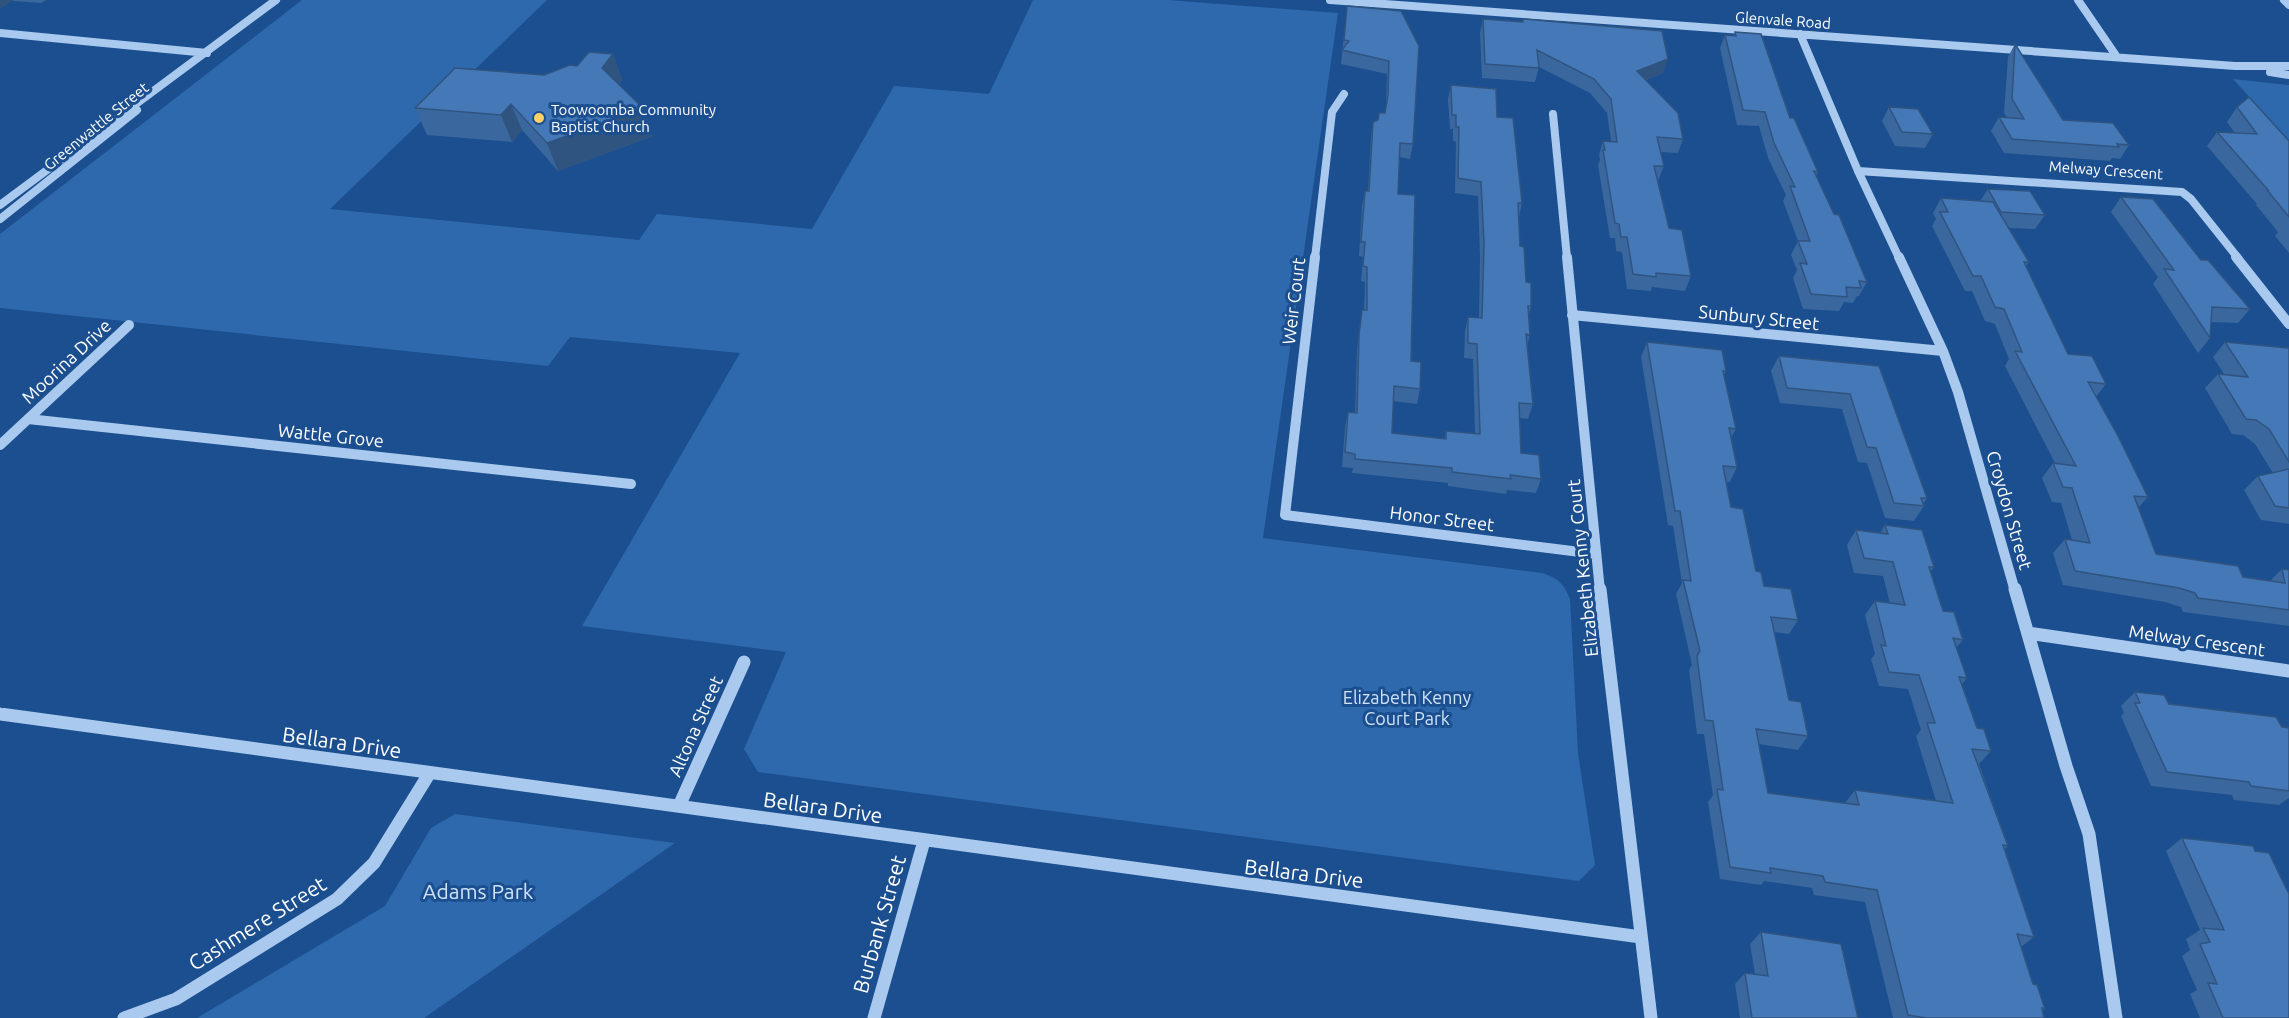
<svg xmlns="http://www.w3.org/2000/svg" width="2289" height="1018" viewBox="0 0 2289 1018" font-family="Ubuntu,sans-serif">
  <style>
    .green { fill: #2e69ad }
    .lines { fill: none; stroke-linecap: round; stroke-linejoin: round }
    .minor-far2 { stroke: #a9c9ee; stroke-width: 8 }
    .minor-far1 { stroke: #a9c9ee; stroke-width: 10 }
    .minor { stroke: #a9c9ee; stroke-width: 13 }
    .wall { fill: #3a679d }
    .shaded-wall { fill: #305480 }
    .building { fill: #4478b7; stroke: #305480; stroke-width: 1.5 }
    .poi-dot { fill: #ffd166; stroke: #1b4f8f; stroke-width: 2 }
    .labels { text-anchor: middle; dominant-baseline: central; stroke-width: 6; stroke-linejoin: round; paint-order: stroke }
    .far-street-label { font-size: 15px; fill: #fff; stroke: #1b4f8f }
    .far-poi-label { font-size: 15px; fill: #fff; stroke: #1b4f8f; text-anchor: start }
    .street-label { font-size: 18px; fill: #fff; stroke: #1b4f8f }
    .park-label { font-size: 18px; fill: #cfe3fa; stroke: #1b4f8f }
    .near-street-label { font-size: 21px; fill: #fff; stroke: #1b4f8f }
    .near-park-label { font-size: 21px; fill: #cfe3fa; stroke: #1b4f8f }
  </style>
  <rect width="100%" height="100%" fill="#1b4f8f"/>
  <path class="green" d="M302 0H547L330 209 639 240 657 214 812 229 894 86 989 94 1033 0H1167L1338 13 1263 538 1542 573C1558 578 1564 584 1570 599L1578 753 1595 865 1579 881 758 772 744 749 786 652 582 626 740 353 570 337 548 366 0 308V234Z
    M2233 79 2289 85V140Z
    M455 814 675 843 424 1018H197L385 906 431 828Z"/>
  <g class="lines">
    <path class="minor-far2" d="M1330 0 2235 66H2289
      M2078 0 2117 57
      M2284 0 2289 5
      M0 33 207 53
      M1800 34 1858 171 1899 258
      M2270 72 2289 75
      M1553 114 1567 258
      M1858 171 2182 192 2191 199 2238 258
      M0 205 276 0
      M0 219 137 110
      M1315 258 1332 112 1344 94"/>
    <path class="minor-far1" d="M1315 257 1285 515 1596 554
      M1567 257 1600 591
      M1899 257 1943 351 1958 392 2015 591
      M2236 257 2289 324
      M1572 315 1943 351
      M28 419 631 484
      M0 445 129 325"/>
    <path class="minor" d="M1600 589 1651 1018
      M2015 589 2066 766 2089 834 2116 1018
      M2028 633 2289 671
      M0 714C547 790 1094 866 1641 937
      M679 806 744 662
      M124 1018 176 999 337 899 374 863 429 774
      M874 1018 924 841"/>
  </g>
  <path class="wall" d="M0 0H46L41 3Z
    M1347 6 1401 11 1413 144 1410 159 1399 157 1398 194 1411 361 1420 389 1417 404 1393 401 1392 433 1444 439 1446 431 1475 434 1473 359 1464 358 1465 331 1468 317 1479 318 1480 257 1478 196 1455 193 1456 142 1453 141V129H1450L1448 99 1451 85 1497 117 1522 203 1519 217 1520 246 1531 306 1529 315 1530 335 1527 346 1533 404 1528 419 1519 418 1521 453 1541 479 1536 493 1507 490 1506 494 1448 486V483L1352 473 1353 468 1342 467 1345 427 1348 412 1355 413 1357 350 1362 310H1364L1365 282 1361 281 1363 257 1359 256 1362 205 1365 191H1368L1371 136 1373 122 1378 120 1385 113 1386 106 1387 74 1341 64Z
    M1483 19 1522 22 1523 19 1663 73 1646 80 1683 139 1678 153 1660 152 1664 166 1658 181H1657L1669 228 1691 276 1685 291 1652 287 1651 291 1627 289 1622 252 1616 251 1615 238H1610L1598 165 1600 160 1599 155 1603 141H1611L1607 113 1590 93 1539 67 1535 82 1482 78 1480 33Z
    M1735 32 1790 118 1818 172 1816 176 1867 282 1859 296H1857L1853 303 1844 302 1839 311 1803 309 1793 278 1797 270 1791 255 1798 241 1783 201 1786 195 1768 158 1759 126 1737 125 1720 48 1725 35H1734Z
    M2015 44 2063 120 2129 145 2120 159 2112 158 2110 161 2004 153 1991 131 1999 117 2007 118 2004 113 2008 57Z
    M613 54 622 80 619 84 653 136 558 171 522 130 512 142 427 135 415 108 577 66Z
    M1889 107 1933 134 1925 148 1895 146 1882 121Z
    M2237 107 2289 141V253L2275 236 2278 232 2256 205 2257 204 2207 146 2217 132 2235 133 2227 122Z
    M1988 189 2045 215 2035 229 2008 228 2029 262 2026 266 2068 354 2106 384 2096 397 2148 497 2138 508 2156 554 2243 577 2270 581 2282 569 2289 570V626L2183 612 2181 607 2165 602 2063 585 2053 553 2065 539 2072 540 2061 503 2052 502 2042 478 2053 463H2055L2005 366 2009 359 1995 324 1985 321 1972 291H1965L1932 226 1936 219 1933 213 1941 198 1980 201Z
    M2121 197 2250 309 2238 323 2211 322 2210 338 2198 353 2153 284 2158 277 2111 212Z
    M1647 342 1726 371 1724 376 1736 429 1731 438 1737 467 1730 482H1726L1731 507 1756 571 1764 586 1798 620 1789 634 1774 632 1789 700 1808 736 1798 750 1759 744 1768 793 1845 803 1855 790 1936 801 1916 736 1921 730 1908 689 1879 686 1871 659 1875 654 1865 615 1875 601 1890 603 1883 576 1854 573 1847 545 1856 530 1880 533 1885 525 1934 567 1930 572 1943 611 1963 640 1956 648 1967 678 1962 684 1977 728 1991 751 1979 764 2008 846 2004 850 2034 937 2021 947 2033 984 2045 1009 2042 1011 2044 1018H1893L1865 902 1814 895 1812 888 1764 881 1761 885 1720 879 1708 802 1713 795 1704 734H1697L1689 670 1692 665 1676 594 1682 583 1673 526 1668 525 1641 357Z
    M2225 342 2289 348V524L2261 520 2244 490 2258 476 2273 473 2255 444 2243 435 2232 434 2205 388 2218 374H2224L2213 357Z
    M1779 356 1879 366 1927 498 1923 504 1924 506 1914 521 1885 518 1867 463 1858 462 1842 409 1780 403 1771 371Z
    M2135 692 2169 704 2289 728V798L2279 805 2234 800 2232 795 2151 786 2121 716 2124 713 2121 706Z
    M2182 838 2289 1018H2200L2190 994 2197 990 2182 956 2190 950 2186 939 2200 930 2166 851Z
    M1761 932 1858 1018H1740L1735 984 1745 973 1755 974 1750 944Z"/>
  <path class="shaded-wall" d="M0 0H14L0 9Z
    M613 54 622 80 611 95 602 68Z
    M1668 59 1663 73 1633 85 1637 71Z
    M511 104 522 130 512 142 501 115Z
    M644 109 653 136 558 171 547 143Z"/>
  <path class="building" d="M1347 6 1401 11 1419 46 1413 144 1400 143 1398 194 1415 195 1411 361 1421 362 1420 389 1394 386 1392 433 1446 439V431L1480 434 1477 344 1468 343V317L1482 318 1484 243 1481 182 1458 178 1459 127H1456V115H1452L1451 85 1496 89 1497 117 1513 118 1522 203H1518L1520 246 1524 247 1526 282 1531 283V306H1528L1530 335 1526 334 1533 404 1519 403 1521 453 1539 455 1541 479 1510 475 1511 479 1452 472V468L1355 459V454L1345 452 1348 412 1357 413 1359 335 1362 310H1367V267L1363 266 1365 242H1361L1365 191H1369L1373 122 1378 120 1379 113H1385L1388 95 1389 61 1342 50 1349 41 1344 40Z
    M1483 19 1523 22V19L1662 31 1668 59 1637 71 1678 113 1683 139 1657 137 1664 166H1654L1669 228 1682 230 1691 276 1656 273V277L1633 274 1627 237H1621L1619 224 1615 223 1603 150H1605L1603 141 1617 142 1611 99 1594 79 1537 50 1539 68 1485 64Z
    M1735 32 1761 34 1790 118H1794L1818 172 1814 171 1834 214 1839 215 1867 282 1859 281 1861 288 1846 287 1847 297 1811 294 1800 263 1807 264 1798 241H1810L1790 186 1795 187 1774 143 1765 112 1743 110 1725 35 1736 36Z
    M2015 44 2063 120 2113 123 2129 145 2117 144 2119 147 2012 139 1999 117 2024 119 2012 99Z
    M589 52 613 54 602 68 644 109 547 143 511 104 501 115 415 108 455 68 544 75 570 65 577 66Z
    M2249 97 2289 141V217L2267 190 2269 191 2217 132 2257 134 2237 107Z
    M1889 107 1918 109 1933 134 1902 132Z
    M1988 189 2030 191 2045 215 2001 212Z
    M2121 197 2153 199 2201 260H2208L2250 309 2212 307 2210 338 2164 269 2174 270Z
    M1941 198 1993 202 2029 262H2024L2068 354 2092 356 2106 384 2088 382 2118 436 2148 497 2134 496 2156 554 2238 566 2243 577 2285 583 2282 569 2289 570V610L2198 598 2195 593 2179 588 2075 571 2065 539 2090 543 2072 488 2063 487 2053 463 2076 466 2015 351 2022 352 2004 309 1995 307 1981 276H1973L1940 212H1948Z
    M1647 342 1722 350 1726 371H1723L1736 429 1729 428 1737 467 1723 466 1731 507 1743 509 1756 571 1761 572 1764 586 1791 589 1798 620 1771 617 1789 700 1801 702 1808 736 1756 729 1768 793 1859 805 1855 790 1953 803 1927 723H1935L1919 675 1889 672 1881 645 1886 646 1875 601 1905 605 1893 562 1864 558 1856 530 1888 534 1885 525 1922 530 1934 567H1929L1943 611 1954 612 1963 640 1953 638 1967 678 1959 677 1977 728 1984 729 1991 751 1972 749 2008 846 2003 845 2034 937 2017 934 2033 984 2037 985 2045 1009 2042 1008 2044 1018H1926L1908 1015 1877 890 1825 882 1823 876 1770 868 1771 873 1730 867 1717 789 1723 790 1713 721 1705 720 1697 656 1700 651 1683 580 1691 581 1680 511H1675Z
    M2225 342 2289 348V462L2269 429 2256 420 2246 419 2218 374 2248 377Z
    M1779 356 1879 366 1927 498H1921L1924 506 1894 503 1876 448 1867 447 1850 394 1787 388Z
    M2289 469V508L2275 506 2258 476Z
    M2135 692 2164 695 2169 704 2276 717 2282 727 2289 728V791L2251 786 2249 782 2167 772 2135 703H2140Z
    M2182 838 2253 846 2255 851 2269 853 2289 894V1018H2223L2208 983 2217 984 2200 944 2210 942 2203 928 2224 930Z
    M1761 932 1841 944 1858 1018H1752L1745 973 1768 976Z"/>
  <circle class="poi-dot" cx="539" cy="118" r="6"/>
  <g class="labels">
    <g class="far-street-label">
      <text transform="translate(1783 20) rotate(4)">Glenvale Road</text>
      <text transform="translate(96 126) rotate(-39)">Greenwattle Street</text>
      <text transform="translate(2106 170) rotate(4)">Melway Crescent</text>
    </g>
    <g class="far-poi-label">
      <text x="551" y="109">Toowoomba Community<tspan x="551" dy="17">Baptist Church</tspan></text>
    </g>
    <g class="street-label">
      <text transform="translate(1293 301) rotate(-83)">Weir Court</text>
      <text transform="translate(1759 317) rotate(6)">Sunbury Street</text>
      <text transform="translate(66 361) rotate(-43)">Moorina Drive</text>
      <text transform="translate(331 435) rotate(6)">Wattle Grove</text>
      <text transform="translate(2010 510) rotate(74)">Croydon Street</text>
      <text transform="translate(1442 518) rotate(7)">Honor Street</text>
      <text transform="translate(1582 568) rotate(-96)">Elizabeth Kenny Court</text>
      <text transform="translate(2197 640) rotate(8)">Melway Crescent</text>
      <text transform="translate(695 726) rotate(-66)">Altona Street</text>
    </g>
    <g class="park-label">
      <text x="1407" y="697">Elizabeth Kenny<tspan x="1407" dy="21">Court Park</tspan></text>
    </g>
    <g class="near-street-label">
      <text transform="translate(342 742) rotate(8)">Bellara Drive</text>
      <text transform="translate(823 807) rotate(8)">Bellara Drive</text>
      <text transform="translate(1304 873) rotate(7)">Bellara Drive</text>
      <text transform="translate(257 923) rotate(-32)">Cashmere Street</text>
      <text transform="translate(879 924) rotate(-74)">Burbank Street</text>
    </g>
    <g class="near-park-label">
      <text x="478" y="891">Adams Park</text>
    </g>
  </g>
</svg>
